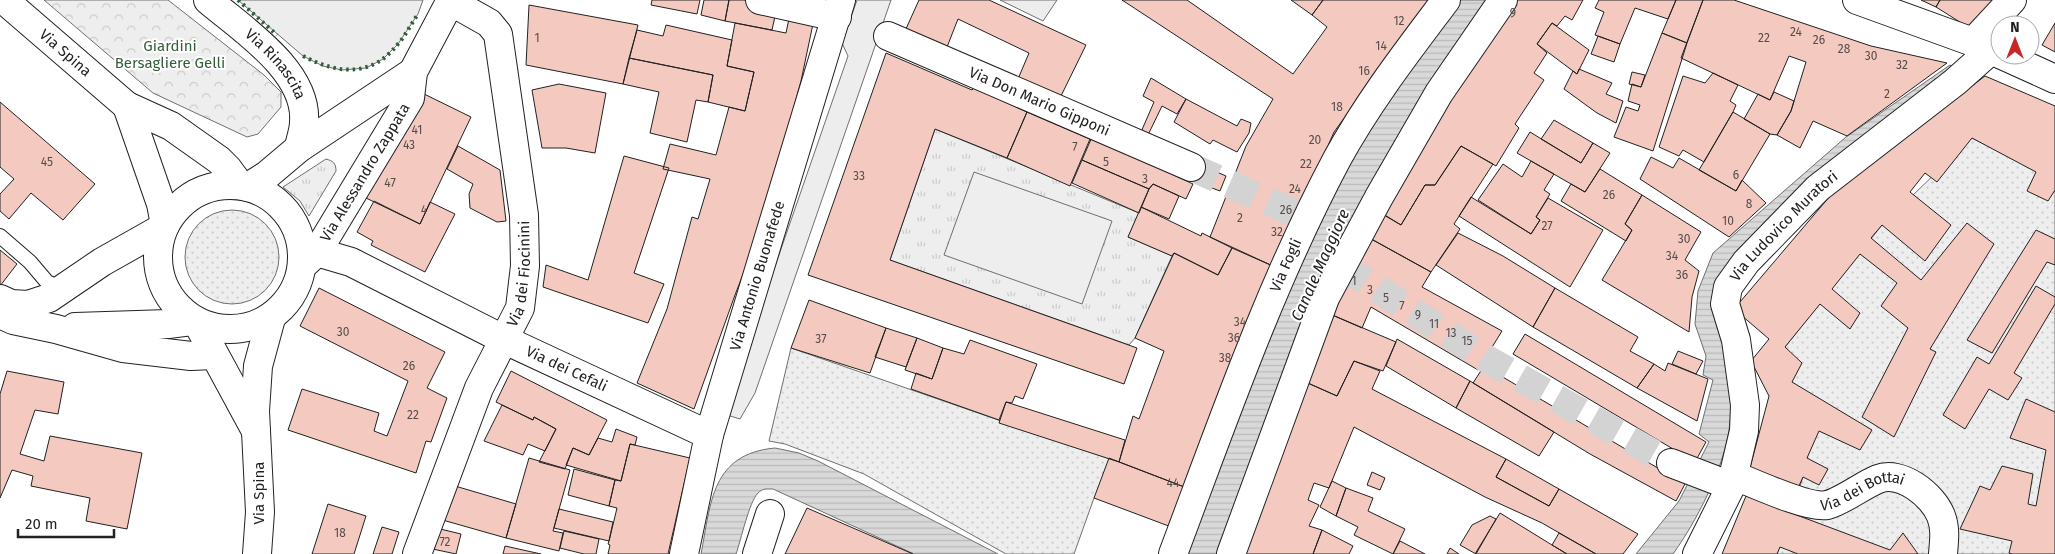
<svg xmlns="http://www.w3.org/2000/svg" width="2055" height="554" viewBox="0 0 2055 554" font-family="'Fira Sans',sans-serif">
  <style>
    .grass { fill: url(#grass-tufts); stroke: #6f6f6f }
    .park { fill: url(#park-crowns); stroke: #6f6f6f }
    .garden { fill: url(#garden-dots); stroke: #6f6f6f }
    .pitch { fill: #eee; stroke: #6f6f6f }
    .parking { fill: #ededed; stroke: #6f6f6f }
    .water { fill: url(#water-rules); stroke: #6f6f6f }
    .building { fill: #f3c9c0; stroke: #222 }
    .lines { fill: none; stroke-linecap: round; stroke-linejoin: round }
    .street-tunnel { stroke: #d3d3d3; stroke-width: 28; stroke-dasharray: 28 14; stroke-linecap: butt }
    .lane-casing { stroke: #222; stroke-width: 16 }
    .street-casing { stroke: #222; stroke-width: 30 }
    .secondary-casing { stroke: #222; stroke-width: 30 }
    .lane { stroke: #fff; stroke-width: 14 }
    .street { stroke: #fff; stroke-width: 28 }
    .secondary { stroke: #fff; stroke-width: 28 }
    .hedge { stroke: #2f5e38; stroke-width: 4; stroke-dasharray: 2.5 4; stroke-linecap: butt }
    .labels { text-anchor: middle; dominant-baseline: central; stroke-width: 4; stroke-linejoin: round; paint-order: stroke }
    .number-label { font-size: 12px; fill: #564c4a }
    .park-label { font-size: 15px; fill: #2f5e38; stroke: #fff }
    .street-label { font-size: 15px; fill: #222; stroke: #fff }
    .water-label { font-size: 16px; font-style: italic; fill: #222; stroke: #fff }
  </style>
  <defs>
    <pattern id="grass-tufts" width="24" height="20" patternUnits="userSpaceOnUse" patternTransform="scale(1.25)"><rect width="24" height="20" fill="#eee"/><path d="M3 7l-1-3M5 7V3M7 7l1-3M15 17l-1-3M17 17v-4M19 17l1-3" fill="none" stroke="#ccc"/></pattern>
    <pattern id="park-crowns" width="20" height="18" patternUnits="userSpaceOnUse" patternTransform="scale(1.25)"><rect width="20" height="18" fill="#eee"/><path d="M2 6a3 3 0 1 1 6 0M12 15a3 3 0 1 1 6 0" fill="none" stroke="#ccc"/></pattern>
    <pattern id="garden-dots" width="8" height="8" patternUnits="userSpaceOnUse" patternTransform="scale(1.25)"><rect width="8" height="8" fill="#eee"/><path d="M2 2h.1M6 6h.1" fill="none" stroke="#ccc" stroke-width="1.8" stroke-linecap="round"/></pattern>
    <pattern id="water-rules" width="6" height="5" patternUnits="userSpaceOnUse" patternTransform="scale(1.25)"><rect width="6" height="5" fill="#d9d9d9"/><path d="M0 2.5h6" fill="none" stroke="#bababa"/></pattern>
  </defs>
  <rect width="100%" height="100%" fill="#fff"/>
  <path class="grass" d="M935 129 1139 213 1128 237 1172 256 1135 338 1129 345 890 260Z
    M326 159C333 161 336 163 336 171L309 216 300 201 283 187Z"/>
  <path class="park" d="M44 0H168L264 75 281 92V107L258 134 247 137 153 93Z"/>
  <path class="garden" d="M1972 138 2055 179V506L2044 554H1777L1803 477 1807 458 1785 347 1882 225Z
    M185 257a47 47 0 1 1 94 0a47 47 0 1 1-94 0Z
    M791 348 1119 462 1094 498 1074 554H1006L864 474 785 444 769 441Z"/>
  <path class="pitch" d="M974 172 1112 221 1082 304 944 255Z"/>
  <path class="parking" d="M238 0H423L418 14 398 44 383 59 366 68 342 70 323 66 303 56Z
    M857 0H891L755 393 740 419 727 415 730 396 848 56 842 43Z
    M1000 0H1057L1043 21Z"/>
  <path class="water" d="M1456 0H1495L1451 66 1226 554H1184L1233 423 1339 173Z
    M1950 65 1960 71 1734 263C1733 317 1737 377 1729 430 1723 470 1696 522 1673 554H1636L1679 501 1709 442 1699 434 1713 380 1703 375 1706 356 1695 324 1698 291 1713 253 1846 137Z
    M775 448 799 453 818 461 998 554H914L773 489C767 489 763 488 758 493 749 502 741 540 736 554H701C711 503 711 454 775 448Z"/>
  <path class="building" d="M652 0H700L697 14 651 5Z
    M704 0H729L725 21 701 15Z
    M729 0H744L777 7 772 30 725 21Z
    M818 0 801 81 759 233 735 295 694 409 637 383 667 309 692 217 698 219 710 179 663 169 670 144 716 155 729 107 745 111 754 72 727 66 735 23 786 33 792 4Z
    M919 0H989L1086 45 1060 98 1018 79 1029 53 958 19 947 47 905 31Z
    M1122 0H1187L1293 74 1327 27 1312 15 1323 0H1436L1383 65 1334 132 1275 267 1210 237 1246 146 1273 99Z
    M1291 0H1323L1312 15Z
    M1508 0H1583L1572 20 1565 16 1557 26 1552 23 1537 44 1547 53 1534 73 1544 80 1515 124 1519 128 1496 166 1461 146 1435 185H1425L1401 225 1375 209Z
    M1599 0H1676L1668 19 1635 8 1620 44 1595 35 1604 12 1595 8Z
    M1676 0H1703L1687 43 1662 33Z
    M1703 0H1734L1871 46 1947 63 1847 136 1813 121 1800 148 1777 135 1791 111 1806 62 1789 56 1770 100 1681 58Z
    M1921 0H1940L1936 7Z
    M1940 0H1996L1971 29 1936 7Z
    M529 5 638 25 623 84 526 65Z
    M1552 23 1589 50 1577 74 1537 44Z
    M2055 23V52L2042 45Z
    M666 25 732 40 727 66 754 72 745 111 708 102 713 75 629 58 637 30 663 36Z
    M1662 33 1687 43 1653 151 1614 137 1626 107 1638 111 1640 105 1628 101 1632 84 1641 87Z
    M1598 36 1620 44 1614 62 1591 54Z
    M886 53 972 90 974 88 1027 112 1007 158 935 129 890 260 1137 348 1124 384 808 275Z
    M629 58 713 75 708 102 696 100 687 142 650 133 659 92 623 84Z
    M1579 69 1612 83 1606 94 1623 101 1616 123 1597 113 1564 89 1573 71 1577 74Z
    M1632 72 1645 75 1641 87 1629 84Z
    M1713 73 1738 85 1730 101 1736 105 1733 112 1704 162 1683 150 1679 156 1659 147 1683 76 1705 83Z
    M1985 76 2055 106V190L2048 201 2027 191 2036 172 1972 138 1937 182 1925 173 1910 192 1951 225 1925 261 1882 225 1871 238 1921 280 1967 223 1994 244 1930 349 1936 352 1894 437 1862 417 1908 328 1881 306 1897 283 1860 254 1832 289 1860 313 1850 329 1820 304 1785 347 1802 363 1792 382 1872 430 1860 450 1819 431 1807 458 1828 469 1819 485 1803 477 1794 497 1747 479 1769 396 1751 361 1769 339 1734 309 1836 189Z
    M1151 78 1186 99 1177 114 1162 106 1148 135 1141 132 1154 102 1143 96Z
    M559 84 606 93 595 153 566 148H542L532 90Z
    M420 92 471 117 420 224 366 198Z
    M1774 92 1794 101 1791 111 1777 135 1770 134 1744 119 1758 94 1770 100Z
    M1186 99 1237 126 1241 119 1251 123 1249 133 1237 152 1213 140 1210 144 1174 122Z
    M0 102 95 184 63 220 31 193 9 219 0 211V194L14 179 0 167Z
    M1027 112 1090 139 1070 186 1007 158Z
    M1733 112 1770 134 1736 191 1699 170Z
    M1554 120 1593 143 1581 163 1541 139Z
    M1530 132 1581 163 1593 143 1610 153 1585 192 1517 153Z
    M1092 137 1193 184 1186 199 1153 184 1149 189 1082 160Z
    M458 146 500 170 506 221 497 222 470 208 469 194 473 184 447 169Z
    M1461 146 1493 164 1454 224 1460 229 1431 272 1364 235 1377 211 1401 225 1425 185H1435Z
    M624 156 669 168 634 273 664 284 648 323 543 287 546 265 588 280Z
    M1651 157 1673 168 1679 158 1736 191 1742 180 1766 203 1729 237 1640 179Z
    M1082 160 1149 189 1139 213 1072 183Z
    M1531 161 1554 174 1544 190 1550 194 1536 217 1540 220 1531 234 1478 200 1503 164 1522 177Z
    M1194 162 1226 176 1220 191 1204 185 1206 180 1190 173Z
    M1600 169 1642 195 1625 224 1632 230 1626 241 1561 201 1571 184 1585 192Z
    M1153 184 1179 196 1169 219 1141 207 1149 189Z
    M1642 195 1701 232 1685 260 1699 271 1692 297 1689 332 1602 280 1632 230 1625 224Z
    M1471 197 1531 234 1540 220 1536 217 1548 198 1603 230 1570 287 1459 216Z
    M374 201 420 224 430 202 455 214 425 272 371 245 373 241 357 232Z
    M1141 207 1201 236 1202 233 1232 248 1218 275 1174 253 1172 256 1128 237Z
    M2036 230 2055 239V265L2047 262 1992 353 1967 340Z
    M1458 233 1503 256 1555 288 1533 327 1436 265Z
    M1364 235 1431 272 1422 287 1502 331 1478 370 1371 307 1362 328 1330 314Z
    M1232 248 1275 267 1187 488 1119 462 1133 416 1139 419 1164 351 1135 338 1174 253 1218 275Z
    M0 250 17 264 0 286Z
    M2036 286 2055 297V304L2014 373 2022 378 2008 400 1989 389 1965 429 1943 415 1977 357 1989 364Z
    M319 288 445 352 427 388 447 398 431 442 426 441 416 473 288 430 302 389 379 413 374 431 387 436 408 381 300 326Z
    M1555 288 1638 337 1630 351 1654 364 1637 388 1533 327Z
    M809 300 886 328 870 373 791 348Z
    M1330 314 1396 342 1383 371 1354 361 1337 396 1301 380Z
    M886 328 917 338 906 367 875 357Z
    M1525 334 1706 442 1695 462 1513 354Z
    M917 338 943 348 932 379 905 370Z
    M1397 339 1470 381 1456 408 1386 366Z
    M970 340 1037 364 1023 399 1015 396 1012 403 1006 402 999 420 911 389 916 373 932 379 943 348 964 354Z
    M1678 351 1703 361 1696 374 1672 364Z
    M1354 361 1380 371 1372 389 1506 459 1496 477 1549 506 1559 489 1638 534 1623 554H1596L1542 523 1485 497 1354 427 1329 488 1314 483 1308 500 1319 505 1309 526 1322 530 1313 554H1239L1301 380 1337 396Z
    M1668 363 1708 379 1697 421 1637 388 1654 364 1665 371Z
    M1484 366 1685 484 1676 501 1590 454 1473 383Z
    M7 371 64 382 58 414 35 410 20 454 44 461 50 436 142 453 127 529 86 521 90 498 31 486 33 476 12 470 0 498V394Z
    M511 371 607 420 589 455 573 448 565 469 539 462 556 429 534 417 533 420 496 402Z
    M1470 381 1554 432 1539 456 1456 408Z
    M2026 399 2055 412V554H2012L2009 553 2012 541 1960 529 1980 486 1990 490 2002 466 2033 474 2028 504 2036 506 2046 450 2010 438Z
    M1006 402 1125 440 1119 462 999 423Z
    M502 405 533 420 534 417 556 429 545 451 528 444 523 455 484 441Z
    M616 429 637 437 635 445 630 444 621 481 566 465 573 448 589 455 598 438 612 442Z
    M630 444 690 458 668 554H608L610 545 608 544 609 541 617 508 609 506 615 480 621 481Z
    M529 458 570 470 553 531 563 533 559 551 506 538Z
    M1109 458 1187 488 1174 528 1094 498Z
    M1506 459 1559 489 1549 506 1496 477Z
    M574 469 615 480 609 506 568 495Z
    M1372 472 1385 478 1380 490 1367 485Z
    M1332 481 1346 488 1336 516 1320 507Z
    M455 486 516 504 506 538 439 519Z
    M1346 488 1373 498 1368 511 1405 529 1393 554 1354 535 1358 527 1336 516Z
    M1746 496 1890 550 1903 533 1918 554H1798L1780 547 1777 554H1722Z
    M328 504 366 516 354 554H312Z
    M807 508 913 554H785Z
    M559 509 613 522 609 541 554 528Z
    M1500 513 1552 545 1567 554H1475Z
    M1490 516 1496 519 1476 554 1460 545 1472 525Z
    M382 527 399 532 392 554H373Z
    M436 528 461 534 456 554 428 548Z
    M1322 530 1353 546 1349 554H1313Z
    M564 531 599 539 596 554H584L560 548Z
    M1559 533 1596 554H1567L1552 545Z
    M1400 541 1425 554H1393Z
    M505 546 541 554H503Z
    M1450 548 1459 554H1447Z"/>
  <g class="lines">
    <path class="street-tunnel" d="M1191 167 1301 216
      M1342 266 1485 358 1671 463"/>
    <defs>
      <path id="lane" d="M0 236 30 262 47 282 62 289"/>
      <g id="street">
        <path id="s1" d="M208 0C242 29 308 71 304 122 304 131 300 140 299 148"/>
        <path d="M760 0 837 17"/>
        <path d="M1857 0 1973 42 2000 54"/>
        <path id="s2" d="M888 36 1191 167"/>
        <path d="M1973 42 2012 0"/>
        <path d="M2002 55 2055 79"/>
        <path d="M248 187 267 175 299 148 413 72"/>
        <path id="s3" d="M317 252 351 262 505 340 709 435"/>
        <path id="s4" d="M303 265 317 252 410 98 413 72 451 0"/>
        <path d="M0 299 11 304 28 305 49 298 102 262 164 227"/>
        <path d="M0 314 13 320 56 329 123 348 191 356 214 355"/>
        <path d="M75 327 168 324 192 321"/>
        <path d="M1671 463 1731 486"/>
        <path id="s5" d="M1733 475C1753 483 1809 509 1827 505 1841 502 1863 485 1878 479 1901 470 1933 495 1941 516 1946 529 1944 541 1943 554"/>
        <path id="s6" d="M417 554 479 388 520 308 525 266 524 215 498 34 489 23 450 1"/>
        <path id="s7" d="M684 554 709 435 841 0"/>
        <path d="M757 554 770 514"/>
        <path id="s8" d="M1173 554C1223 421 1270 285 1337 159 1368 102 1407 52 1446 0"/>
        <path d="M1231 554 1325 298 1379 197 1439 93 1503 0"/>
        <path id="s9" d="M1697 554 1731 486 1744 431 1745 405 1736 340 1725 304 1728 287 1746 262 1818 188 1955 82 1991 50"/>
      </g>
      <g id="secondary">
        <path id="s10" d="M4 0 127 106 171 126 219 160 228 169 239 184"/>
        <path d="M127 106 161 204 165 225"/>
        <circle cx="230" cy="257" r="72"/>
        <path d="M198 324 256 431"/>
        <path d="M257 554 260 512 255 411 258 366 271 318"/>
      </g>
    </defs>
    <use href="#lane" class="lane-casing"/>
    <use href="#street" class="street-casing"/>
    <use href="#secondary" class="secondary-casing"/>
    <use href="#lane" class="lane"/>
    <use href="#street" class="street"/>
    <use href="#secondary" class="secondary"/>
    <path class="hedge" d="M238 0 277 35
      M303 56C338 74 371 78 398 44 406 35 411 24 418 14"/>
  </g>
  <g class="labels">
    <g class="number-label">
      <text x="1513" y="13">9</text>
      <text x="1399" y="21">12</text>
      <text x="1796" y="32">24</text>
      <text x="537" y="38">1</text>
      <text x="1764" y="38">22</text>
      <text x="1819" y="40">26</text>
      <text x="1381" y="46">14</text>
      <text x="1844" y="49">28</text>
      <text x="1871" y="56">30</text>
      <text x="1902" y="65">32</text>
      <text x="1364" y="71">16</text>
      <text x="1887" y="94">2</text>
      <text x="1337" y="107">18</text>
      <text x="417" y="130">41</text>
      <text x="1315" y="140">20</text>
      <text x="409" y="145">43</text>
      <text x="1075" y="147">7</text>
      <text x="47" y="162">45</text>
      <text x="1106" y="162">5</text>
      <text x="1306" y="164">22</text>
      <text x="1736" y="175">6</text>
      <text x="859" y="176">33</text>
      <text x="1145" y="179">3</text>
      <text x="390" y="183">47</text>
      <text x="1295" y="189">24</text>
      <text x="1609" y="195">26</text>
      <text x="1749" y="204">8</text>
      <text x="424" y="210">4</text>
      <text x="1286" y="210">26</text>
      <text x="1240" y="218">2</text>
      <text x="1728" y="221">10</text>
      <text x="1547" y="226">27</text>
      <text x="1277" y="232">32</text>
      <text x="1684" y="239">30</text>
      <text x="1672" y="256">34</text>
      <text x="1682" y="275">36</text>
      <text x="1354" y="281">1</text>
      <text x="1370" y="290">3</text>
      <text x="1386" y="298">5</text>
      <text x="1402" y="306">7</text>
      <text x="1418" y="315">9</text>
      <text x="1240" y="322">34</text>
      <text x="1434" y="324">11</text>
      <text x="343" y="332">30</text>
      <text x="1451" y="333">13</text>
      <text x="1234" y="338">36</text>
      <text x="821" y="339">37</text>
      <text x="1467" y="341">15</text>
      <text x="1225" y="358">38</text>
      <text x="409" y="366">26</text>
      <text x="413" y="415">22</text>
      <text x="1173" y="483">44</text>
      <text x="340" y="533">18</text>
      <text x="445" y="542">72</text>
    </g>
    <g class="park-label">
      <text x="170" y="46">Giardini<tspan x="170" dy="17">Bersagliere Gelli</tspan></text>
    </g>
    <g class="street-label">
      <text stroke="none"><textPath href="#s10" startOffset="81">Via Spina</textPath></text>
      <text stroke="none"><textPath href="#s1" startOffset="94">Via Rinascita</textPath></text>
      <text stroke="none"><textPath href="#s2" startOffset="165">Via Don Mario Gipponi</textPath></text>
      <text stroke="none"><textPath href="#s4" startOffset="112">Via Alessandro Zappata</textPath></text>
      <text stroke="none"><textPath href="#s9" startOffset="362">Via Ludovico Muratori</textPath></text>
      <text stroke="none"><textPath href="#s8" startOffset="310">Via Fogli</textPath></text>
      <text stroke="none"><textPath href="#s6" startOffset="301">Via dei Fiocinini</textPath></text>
      <text stroke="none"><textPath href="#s7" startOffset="288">Via Antonio Buonafede</textPath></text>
      <text stroke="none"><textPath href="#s3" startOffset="276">Via dei Cefali</textPath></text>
      <text transform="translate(259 493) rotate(-90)">Via Spina</text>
      <text stroke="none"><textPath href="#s5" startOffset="138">Via dei Bottai</textPath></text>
    </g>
    <g class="water-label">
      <text transform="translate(1320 265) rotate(-66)">Canale Maggiore</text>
    </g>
  </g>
  <g transform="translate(2015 40)"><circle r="24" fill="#ffffff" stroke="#a7a7a7"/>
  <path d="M0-4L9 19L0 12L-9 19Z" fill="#c62828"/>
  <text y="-8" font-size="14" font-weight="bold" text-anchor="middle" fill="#222222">N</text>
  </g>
  <path d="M18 529v8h96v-8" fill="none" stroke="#222222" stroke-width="2.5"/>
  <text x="25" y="529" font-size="15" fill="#222222" stroke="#ffffff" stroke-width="4" paint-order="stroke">20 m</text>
</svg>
